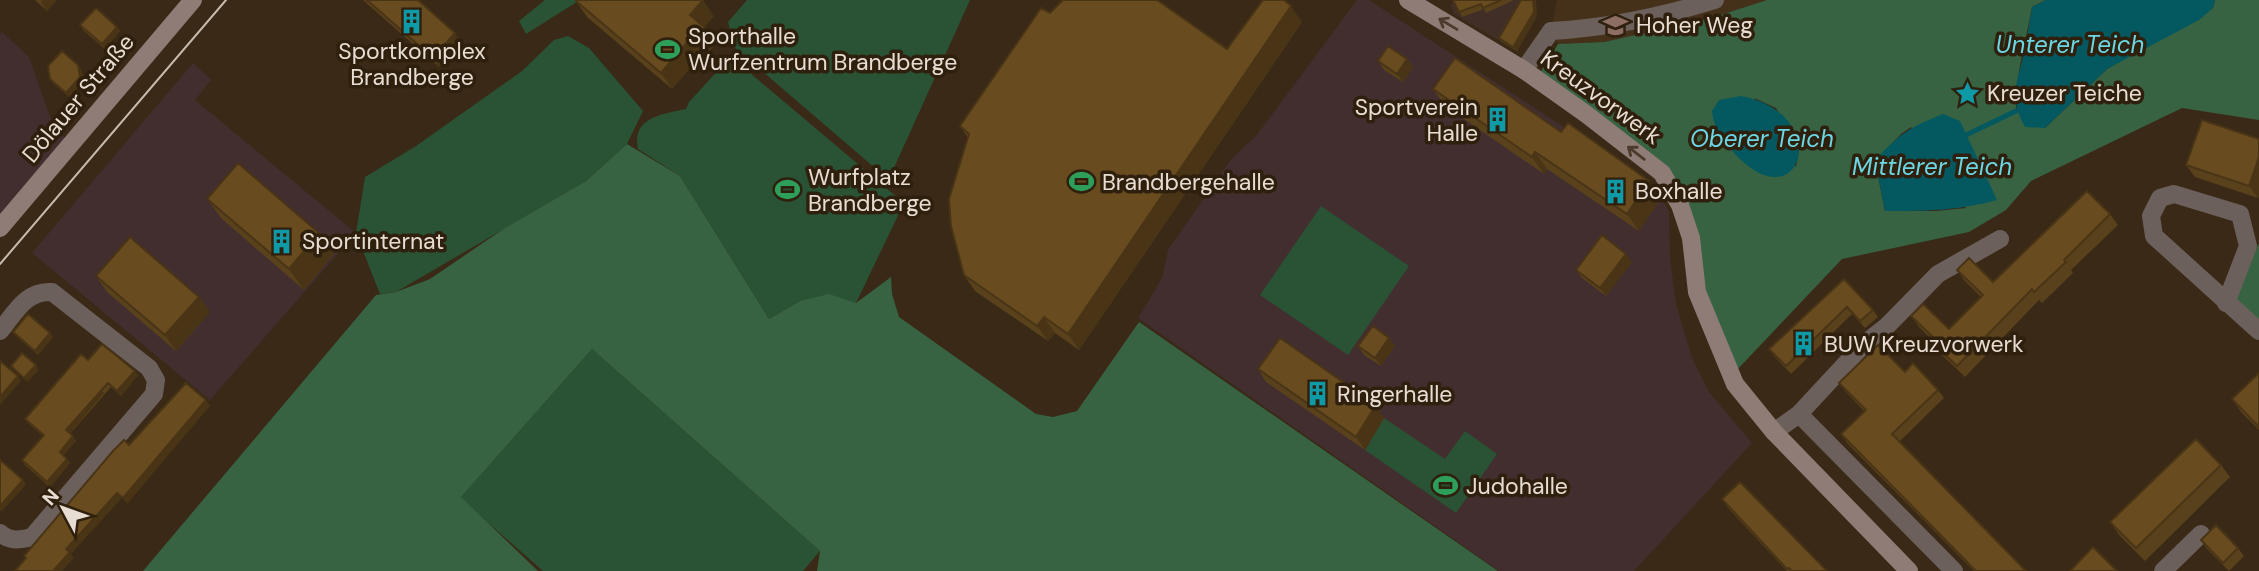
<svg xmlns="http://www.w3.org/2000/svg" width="2259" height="571" viewBox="0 0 2259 571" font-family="'DM Sans',sans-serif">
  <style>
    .commercial { fill: #422e2f }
    .industrial { fill: #412f27 }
    .built { fill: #453119 }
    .green { fill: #295334 }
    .forest { fill: #386342; fill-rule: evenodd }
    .water { fill: #045961 }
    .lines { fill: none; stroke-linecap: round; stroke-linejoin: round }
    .stream { stroke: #045961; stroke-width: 5 }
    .street { stroke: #6c605c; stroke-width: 18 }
    .secondary { stroke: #907c76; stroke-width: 18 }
    .tram { stroke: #c8bcaf; stroke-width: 2 }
    .wall { fill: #59411c }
    .shaded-wall { fill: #493516 }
    .building { fill: #684c20; stroke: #493516; stroke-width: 2 }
    .oneway { stroke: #4c3b2c }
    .labels { text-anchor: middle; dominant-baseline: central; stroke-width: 7; stroke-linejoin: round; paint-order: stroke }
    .poi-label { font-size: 23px; fill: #e8ddd2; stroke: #2f1f0d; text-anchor: start }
    .street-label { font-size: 23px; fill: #e8ddd2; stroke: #2f1f0d }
    .water-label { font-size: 24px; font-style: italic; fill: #6bd7e4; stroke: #2f1f0d }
  </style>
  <rect width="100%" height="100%" fill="#392916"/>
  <path class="commercial" d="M1357 0H1369L1570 131 1657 191 1669 211 1670 257 1676 304 1692 358 1709 392 1752 443 1634 571H1499L1138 318 1162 278 1168 250 1231 159 1256 136Z
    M2 32 29 57 55 130 68 140 0 219V35Z
    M193 63 211 80 195 100 356 233 210 400 32 253Z"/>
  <path class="industrial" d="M1461 0H1536L1537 16 1517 51 1454 14 1450 5Z"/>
  <path class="built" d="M1557 0H1767L1708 19 1604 42 1558 44 1551 31Z"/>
  <path class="green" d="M545 0H580L526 34 519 21Z
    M747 0H970L893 170 883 175 734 47 728 22Z
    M568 36 589 48 643 111 627 144 586 181 396 292 380 294 356 233 365 177 416 146 522 71 554 40Z
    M737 62 904 203 856 303 800 301 769 319 680 176 638 149C631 117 663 114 686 109L689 102 723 65Z
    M1321 206 1409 266 1348 355 1260 295Z
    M592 349 820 551 803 571H543L460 498Z
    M1384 418 1445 459 1465 431 1497 454 1456 513 1365 450Z"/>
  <path class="forest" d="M1767 0H2046L2032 7C2026 41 2015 76 2016 111L2045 128 2107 69 2213 8 2215 0H2259V120L2182 108 2031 181 2006 210 1969 232 1842 259 1734 373 1705 299 1689 204 1671 173 1538 76 1558 44 1604 42 1708 19ZM1754 98 1776 108 1799 150 1796 167ZM1911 127 1966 208 1936 211H1885L1875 161 1901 134Z
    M627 144 680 176 769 319 800 301 829 294 856 303 891 277 892 294 899 317 1036 414 1053 417 1077 411 1139 322 1498 571H817L820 551 592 349 461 497 538 571H143L376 295 396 292 430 279 505 228 586 181Z
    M2259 243V319L2234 298Z"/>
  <path class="water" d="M2046 0H2215L2213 8 2199 20 2107 69 2045 128 2025 127C2009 99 2016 86 2023 57 2027 40 2029 23 2032 7Z
    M1741 96C1836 114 1800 225 1734 153 1724 141 1713 127 1712 111L1719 100Z
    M1943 114 1960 121 1997 200C1957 211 1925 211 1885 211L1875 160C1901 133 1908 128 1943 114Z"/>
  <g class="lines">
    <path class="stream" d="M1966 135 2016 111"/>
    <path class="street" d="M1524 70 1551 31C1609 28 1660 17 1715 0
      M2226 303 2248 246 2240 214 2174 194 2160 198 2151 216 2154 236 2259 331
      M0 331C15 313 26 290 52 292L149 368 156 380 154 394 32 537C20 540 10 542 0 533
      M1799 414 1954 571
      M1774 432 1799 414 1864 344 1887 326 1938 274 2000 239
      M2163 571 2201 534"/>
    <path class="secondary" d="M1408 0 1524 70 1586 114 1662 173 1680 205 1691 238 1697 292 1735 384 1774 432 1909 571
      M0 228 193 0"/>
    <path class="tram" d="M0 264 226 0"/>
  </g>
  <path class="wall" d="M35 0H57L47 11Z
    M363 0H418L461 41 439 67Z
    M1453 0H1514L1486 13 1484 9 1462 17Z
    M576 1 714 16 704 27 716 43 704 58 701 55 672 89 587 17Z
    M1050 13 1227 49 1302 22 1079 350 1055 333 1048 341 975 291 964 275 968 138 960 126Z
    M1537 16 1517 51 1502 42 1499 38Z
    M80 25 117 27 120 31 105 49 83 30Z
    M1407 59 1413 67 1403 82 1384 70 1378 61Z
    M82 70 83 81 69 97 53 83 50 79Z
    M1433 89 1561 132 1661 198 1639 231 1547 169 1544 174 1445 106Z
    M2259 139 2258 198 2195 177 2186 165Z
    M207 199 319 233 334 254 304 290 222 219Z
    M2110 214 2118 225 2071 270 2073 273 2042 303 2039 300 1965 377 1942 355 1934 344 1935 343 1919 327 1911 316 1949 329 1981 297 1964 280 1957 270 1993 282Z
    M1632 262 1606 296 1582 278 1576 270Z
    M96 276 199 297 210 312 176 351 107 292Z
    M1844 279 1873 310 1878 317 1865 328 1852 314 1791 374 1774 356 1769 349Z
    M13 332 53 337 38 355 16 336Z
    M1358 346H1395L1381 366 1364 355Z
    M88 360 135 371 138 375 121 396 111 387 70 434 76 441 63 455 70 463 50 487 25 465 22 460 43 436 28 423 25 419Z
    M1258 369 1384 418 1365 450 1266 382Z
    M1905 372 1938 390 1944 398 1899 442 2026 571H1974L1847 443 1841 434 1864 411 1845 391 1839 383Z
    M2259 373V430L2241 412 2232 399Z
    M2221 465 2230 477 2145 561 2119 535 2110 522Z
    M1722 499 1827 571H1787L1728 508Z
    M2201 540 2238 548 2244 556 2229 571 2207 549Z"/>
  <path class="shaded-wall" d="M43 0H57L47 11 41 2Z
    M703 0 714 16 701 31 690 15Z
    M1533 0H1536L1537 16 1517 51 1513 47Z
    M1291 6 1302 22 1079 350 1068 334Z
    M117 27 120 31 105 49 102 44Z
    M705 28 716 43 704 58 693 42Z
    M455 33 461 41 439 67 433 58Z
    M690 39 701 55 672 89 661 73Z
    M1407 59 1413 67 1403 82 1397 74Z
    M78 65 82 70 83 81 69 97 66 93Z
    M1535 152 1547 169 1544 174 1532 157Z
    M2259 157V196L2258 198 2249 186Z
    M1649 181 1661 198 1639 231 1627 214Z
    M319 233 334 254 304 290 289 269Z
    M1626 254 1632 262 1606 296 1600 288Z
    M199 297 210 312 176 351 165 335Z
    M1044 317 1055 333 1048 341 1037 326Z
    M50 333 53 337 38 355 35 351Z
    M1389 338 1395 346 1381 366 1375 358Z
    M36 365 39 370 27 382 24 378Z
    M135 371 138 375 121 396 117 391Z
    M18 376 21 381 0 405V397Z
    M101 389 104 393 69 435 66 430Z
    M206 400 210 406 127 504 123 498Z
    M1376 405 1384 418 1365 450 1356 437Z
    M73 436 76 441 63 456 60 452Z
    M67 459 70 463 50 487 47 482Z
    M23 480 26 485 1 512 0 510V506Z
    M117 493 121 499 71 554 74 558 62 571H53L66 549Z"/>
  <path class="building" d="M367 0H418L455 33 433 58Z
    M577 0H703L690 15 705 28 693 42 690 39 661 73 576 1Z
    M1063 0H1157L1227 49 1263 0H1284L1291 6 1068 334 1044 317 1037 326 964 275 951 226 949 199 969 134 960 126 1041 8 1050 13Z
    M1453 0H1501L1483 8 1481 4 1459 12Z
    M1521 0H1533L1534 12 1513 47 1499 38Z
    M96 8 117 27 102 44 80 25Z
    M1388 46 1407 59 1397 74 1378 61Z
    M62 51 78 65 80 77 66 93 50 79 48 66Z
    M1455 58 1561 132 1568 123 1649 181 1627 214 1535 152 1532 157 1433 89Z
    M2202 120 2259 139V157L2249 186 2186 165Z
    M238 163 319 233 289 269 207 199Z
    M2087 191 2110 214 2064 260 2066 262 2034 292 2032 289 1957 366 1934 344 1937 341 1911 316 1923 304 1949 329 1983 295 1957 270 1969 258 1993 282Z
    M1602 235 1626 254 1600 288 1576 270Z
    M130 237 199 297 165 335 96 276Z
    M1844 279 1873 310 1860 321 1847 307 1786 366 1769 349Z
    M28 314 50 333 35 351 13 332Z
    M1373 326 1389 338 1375 358 1358 346Z
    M1280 338 1376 405 1356 437 1258 369Z
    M102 344 135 371 117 391 108 383 66 430 73 436 60 452 67 459 47 482 22 460 44 435 25 419 81 354 88 360Z
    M1878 345 1905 372 1913 363 1938 390 1892 434 2026 571H1976L1841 434 1866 410 1839 383Z
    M22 353 36 365 24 378 11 366Z
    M0 361 18 376 0 397Z
    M2259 373V427L2232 399Z
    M186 383 206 400 123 498 117 493 66 549 70 552 53 571H15L26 558 24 556 113 451 124 440 129 445Z
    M2196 439 2221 465 2136 548 2110 522Z
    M0 460 23 480 0 506Z
    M1740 482 1827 571H1792L1789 568 1787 569 1722 499Z
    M2216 525 2238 548 2223 563 2201 540Z
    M2093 547 2117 571H2070Z"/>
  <defs><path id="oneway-shaft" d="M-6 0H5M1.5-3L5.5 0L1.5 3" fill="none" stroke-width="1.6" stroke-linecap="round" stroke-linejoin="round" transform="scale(1.75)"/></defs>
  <g class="oneway">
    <use href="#oneway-shaft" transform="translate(1448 24) rotate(-149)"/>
    <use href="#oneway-shaft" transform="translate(1636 153) rotate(-142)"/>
  </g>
  <defs>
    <symbol id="building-bare" viewBox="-9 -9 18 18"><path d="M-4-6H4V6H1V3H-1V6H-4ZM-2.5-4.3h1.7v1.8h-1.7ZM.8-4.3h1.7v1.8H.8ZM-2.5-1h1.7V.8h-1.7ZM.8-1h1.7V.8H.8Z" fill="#0f9aa8" stroke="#2f1f0d" stroke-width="2.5" paint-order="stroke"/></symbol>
    <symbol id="university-bare" viewBox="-9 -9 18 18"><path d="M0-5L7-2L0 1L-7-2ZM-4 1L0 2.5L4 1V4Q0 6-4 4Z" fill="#8d6e63" stroke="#2f1f0d" stroke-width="2.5" paint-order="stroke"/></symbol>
    <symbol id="stadium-bare" viewBox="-9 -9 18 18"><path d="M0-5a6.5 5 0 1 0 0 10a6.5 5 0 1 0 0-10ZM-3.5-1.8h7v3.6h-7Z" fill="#2e9e5b" stroke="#2f1f0d" stroke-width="2.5" paint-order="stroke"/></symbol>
    <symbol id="sight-bare" viewBox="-9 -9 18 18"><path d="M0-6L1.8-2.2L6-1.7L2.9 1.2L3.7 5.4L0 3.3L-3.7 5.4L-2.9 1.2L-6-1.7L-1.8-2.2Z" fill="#0f9aa8" stroke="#2f1f0d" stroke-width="2.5" paint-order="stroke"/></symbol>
  </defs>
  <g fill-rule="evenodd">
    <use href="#building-bare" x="394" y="4" width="35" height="35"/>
    <use href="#university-bare" x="1598" y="8" width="35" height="35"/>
    <use href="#stadium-bare" x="650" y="32" width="35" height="35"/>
    <use href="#sight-bare" x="1950" y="76" width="35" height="35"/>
    <use href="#building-bare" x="1480" y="102" width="35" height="35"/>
    <use href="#stadium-bare" x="1064" y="164" width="35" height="35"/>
    <use href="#stadium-bare" x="770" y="172" width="35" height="35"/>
    <use href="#building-bare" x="1598" y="174" width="35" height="35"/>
    <use href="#building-bare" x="264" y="224" width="35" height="35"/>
    <use href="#building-bare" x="1786" y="326" width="35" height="35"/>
    <use href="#building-bare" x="1300" y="376" width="35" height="35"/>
    <use href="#stadium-bare" x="1428" y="468" width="35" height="35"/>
  </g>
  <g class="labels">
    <g class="poi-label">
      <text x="1636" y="25">Hoher Weg</text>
      <text x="688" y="36">Sporthalle<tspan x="688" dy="26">Wurfzentrum Brandberge</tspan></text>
      <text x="412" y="51" text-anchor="middle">Sportkomplex<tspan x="412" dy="26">Brandberge</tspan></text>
      <text x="1987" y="93">Kreuzer Teiche</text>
      <text x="1478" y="107" text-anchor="end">Sportverein<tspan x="1478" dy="26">Halle</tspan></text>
      <text x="808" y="177">Wurfplatz<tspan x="808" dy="26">Brandberge</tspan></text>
      <text x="1102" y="182">Brandbergehalle</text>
      <text x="1635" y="191">Boxhalle</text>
      <text x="302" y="241">Sportinternat</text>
      <text x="1824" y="344">BUW Kreuzvorwerk</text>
      <text x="1337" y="394">Ringerhalle</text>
      <text x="1466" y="486">Judohalle</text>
    </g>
    <g class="street-label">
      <text transform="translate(1601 97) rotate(36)">Kreuzvorwerk</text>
      <text transform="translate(78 98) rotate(-50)">Dölauer Straße</text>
    </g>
    <g class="water-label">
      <text x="2070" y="44">Unterer Teich</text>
      <text x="1762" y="138">Oberer Teich</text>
      <text x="1932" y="166">Mittlerer Teich</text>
    </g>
  </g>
  <g transform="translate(63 508) rotate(311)" stroke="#2f1f0d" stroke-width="5" paint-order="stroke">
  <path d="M0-5L12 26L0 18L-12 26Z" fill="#e8ddd2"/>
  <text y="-10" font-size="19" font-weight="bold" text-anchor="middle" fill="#e8ddd2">N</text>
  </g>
</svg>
